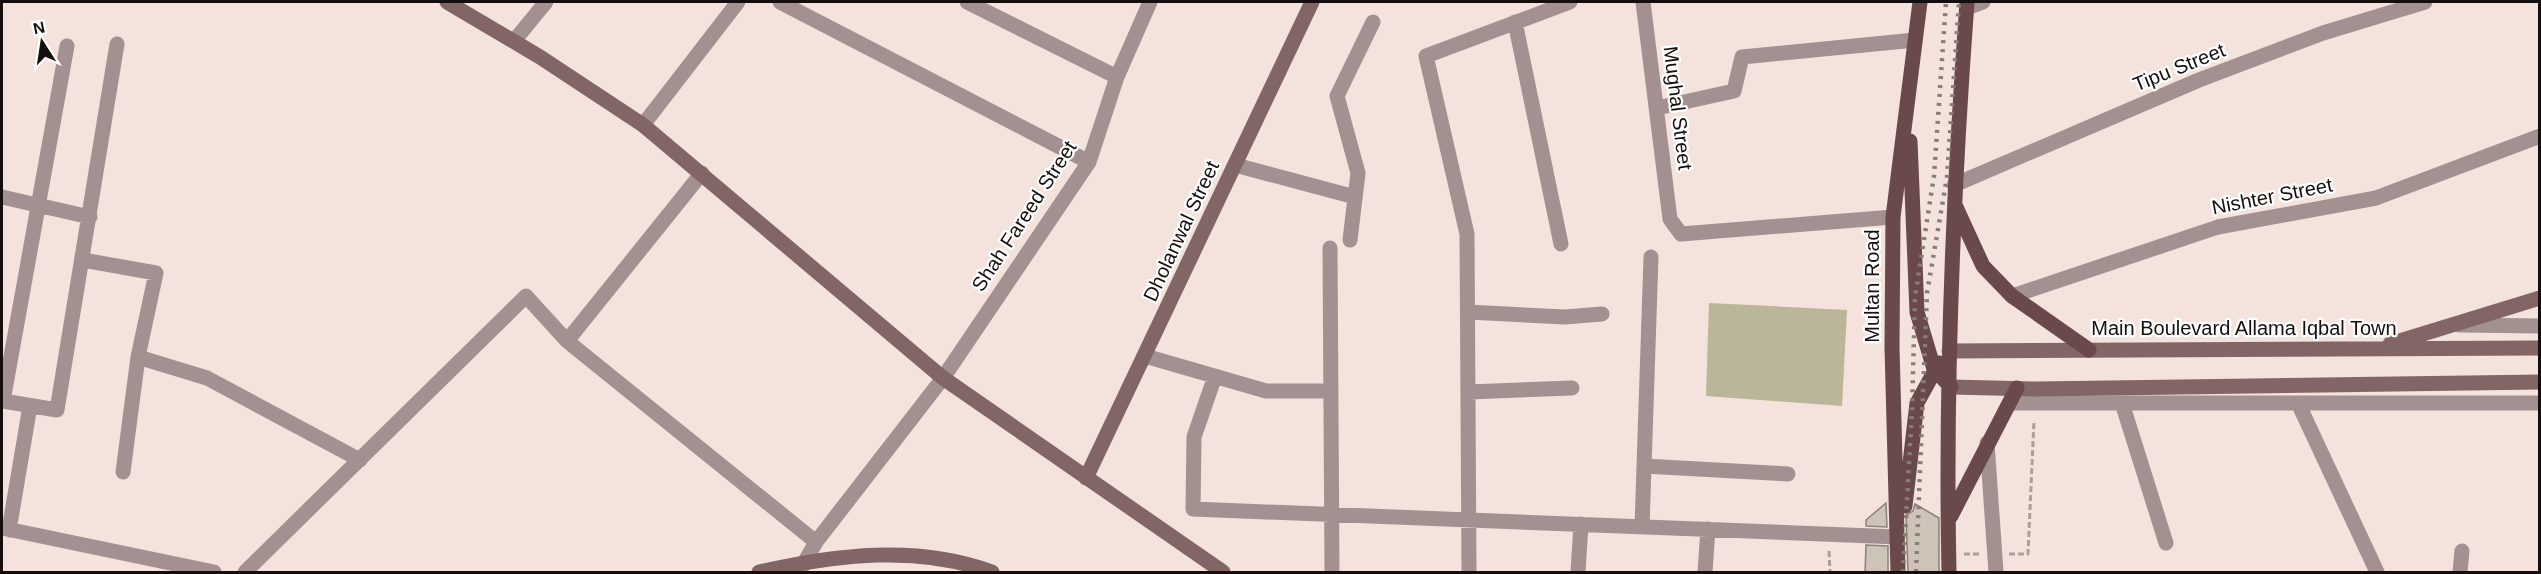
<svg xmlns="http://www.w3.org/2000/svg" width="2541" height="574" viewBox="0 0 2541 574" font-family="Helvetica,sans-serif">
  <style>
    .green { fill: #bbb599 }
    .building { fill: #cdc3b7; stroke: #8b8176; stroke-width: 1.5 }
    .lines { fill: none; stroke-linecap: round; stroke-linejoin: round }
    .path { stroke: #ac9f99; stroke-width: 3; stroke-dasharray: 6 3; stroke-linecap: butt }
    .street { stroke: #a39090; stroke-width: 15 }
    .secondary { stroke: #826666; stroke-width: 15 }
    .primary { stroke: #69494a; stroke-width: 15 }
    .rail { stroke: #887d78; stroke-width: 4.5; stroke-dasharray: 3 6; stroke-linecap: butt }
    .labels { text-anchor: middle; dominant-baseline: central; stroke-width: 4.5; stroke-linejoin: round; paint-order: stroke }
    .street-label { font-size: 20px; fill: #140f0c; stroke: #fff }
  </style>
  <rect width="100%" height="100%" fill="#f3e3dc"/>
  <path class="green" d="M1709 303 1847 310 1842 406 1706 396Z"/>
  <path class="building" d="M1886 503 1887 527 1866 526V520Z
    M1915 504 1939 518V573H1908L1906 515 1913 511Z
    M1866 545 1888 546V573H1865Z"/>
  <g class="lines">
    <path class="path" d="M1829 551 1830 572
      M1964 554H1979
      M2009 554H2028L2034 420"/>
    <path class="street" d="M780 2 1089 162
      M967 2 1117 77
      M1643 2 1670 219 1681 234 1893 217
      M1967 8 1983 2
      M1515 22 1561 244
      M514 41 546 2
      M67 46 3 401 57 410 117 44
      M1657 108 1734 91 1742 57 1915 40
      M643 125 738 2
      M1235 165 1355 197
      M702 173 567 341 816 542
      M1954 185 2199 80 2323 33 2425 2
      M2 197 90 217
      M1350 240 1358 173 1337 96 1373 22
      M1330 248 1332 572
      M83 260 156 273 138 357 123 472
      M2012 296 2218 227 2376 198 2540 136
      M1468 312 1565 317 1602 314
      M2459 325 2540 326
      M1145 356 1266 391H1331
      M138 357 207 378 360 460
      M1215 376 1194 437 1193 509 1898 537
      M1468 392 1572 388
      M2010 403H2540
      M2122 403 2166 543
      M2298 403 2377 572
      M1987 443 1996 572
      M1644 466 1788 474
      M1642 527 1651 257
      M2 528 214 572
      M9 530 30 406
      M245 572 526 296 567 341
      M799 572 816 542 943 378 1089 162 1117 77 1150 2
      M1469 572 1467 234 1426 56 1570 2
      M1578 572 1581 524
      M1705 572 1708 529
      M2460 572 2462 551"/>
    <path class="secondary" d="M447 2 540 57 643 125 943 378 1223 572
      M2390 344 2540 298
      M1949 351 2540 348
      M1951 387 2037 389 2540 382
      M1086 478 1312 2
      M759 572C834 555 917 544 992 572"/>
    <path class="primary" d="M1910 141 1917 312 1934 369 1951 387
      M1956 207 1983 266 2012 296 2089 350
      M1905 506 1917 403 1939 363
      M1951 516 2017 388
      M1898 572 1892 347 1893 217 1920 2
      M1949 572C1945 382 1953 192 1967 2"/>
    <path class="rail" d="M1903 572 1912 411 1915 297 1934 176 1946 2
      M1916 572 1927 293 1947 177 1959 2"/>
  </g>
  <g class="labels">
    <g class="street-label">
      <text transform="translate(2179 67) rotate(-22)">Tipu Street</text>
      <text transform="translate(1678 108) rotate(83)">Mughal Street</text>
      <text transform="translate(2272 196) rotate(-11)">Nishter Street</text>
      <text transform="translate(1024 216) rotate(-57)">Shah Fareed Street</text>
      <text transform="translate(1181 231) rotate(-65)">Dholanwal Street</text>
      <text transform="translate(1872 286) rotate(-90)">Multan Road</text>
      <text x="2244" y="328">Main Boulevard Allama Iqbal Town</text>
    </g>
  </g>
  <rect width="2541" height="574" fill="none" stroke="#140f0c" stroke-width="6"/>
  <g transform="translate(42 42) rotate(348)" stroke="#ffffff" stroke-width="4.5" paint-order="stroke">
  <path d="M0-4.5L10 22L0 15L-10 22Z" fill="#140f0c"/>
  <text y="-9" font-size="16" font-weight="bold" text-anchor="middle" fill="#140f0c">N</text>
  </g>
</svg>
